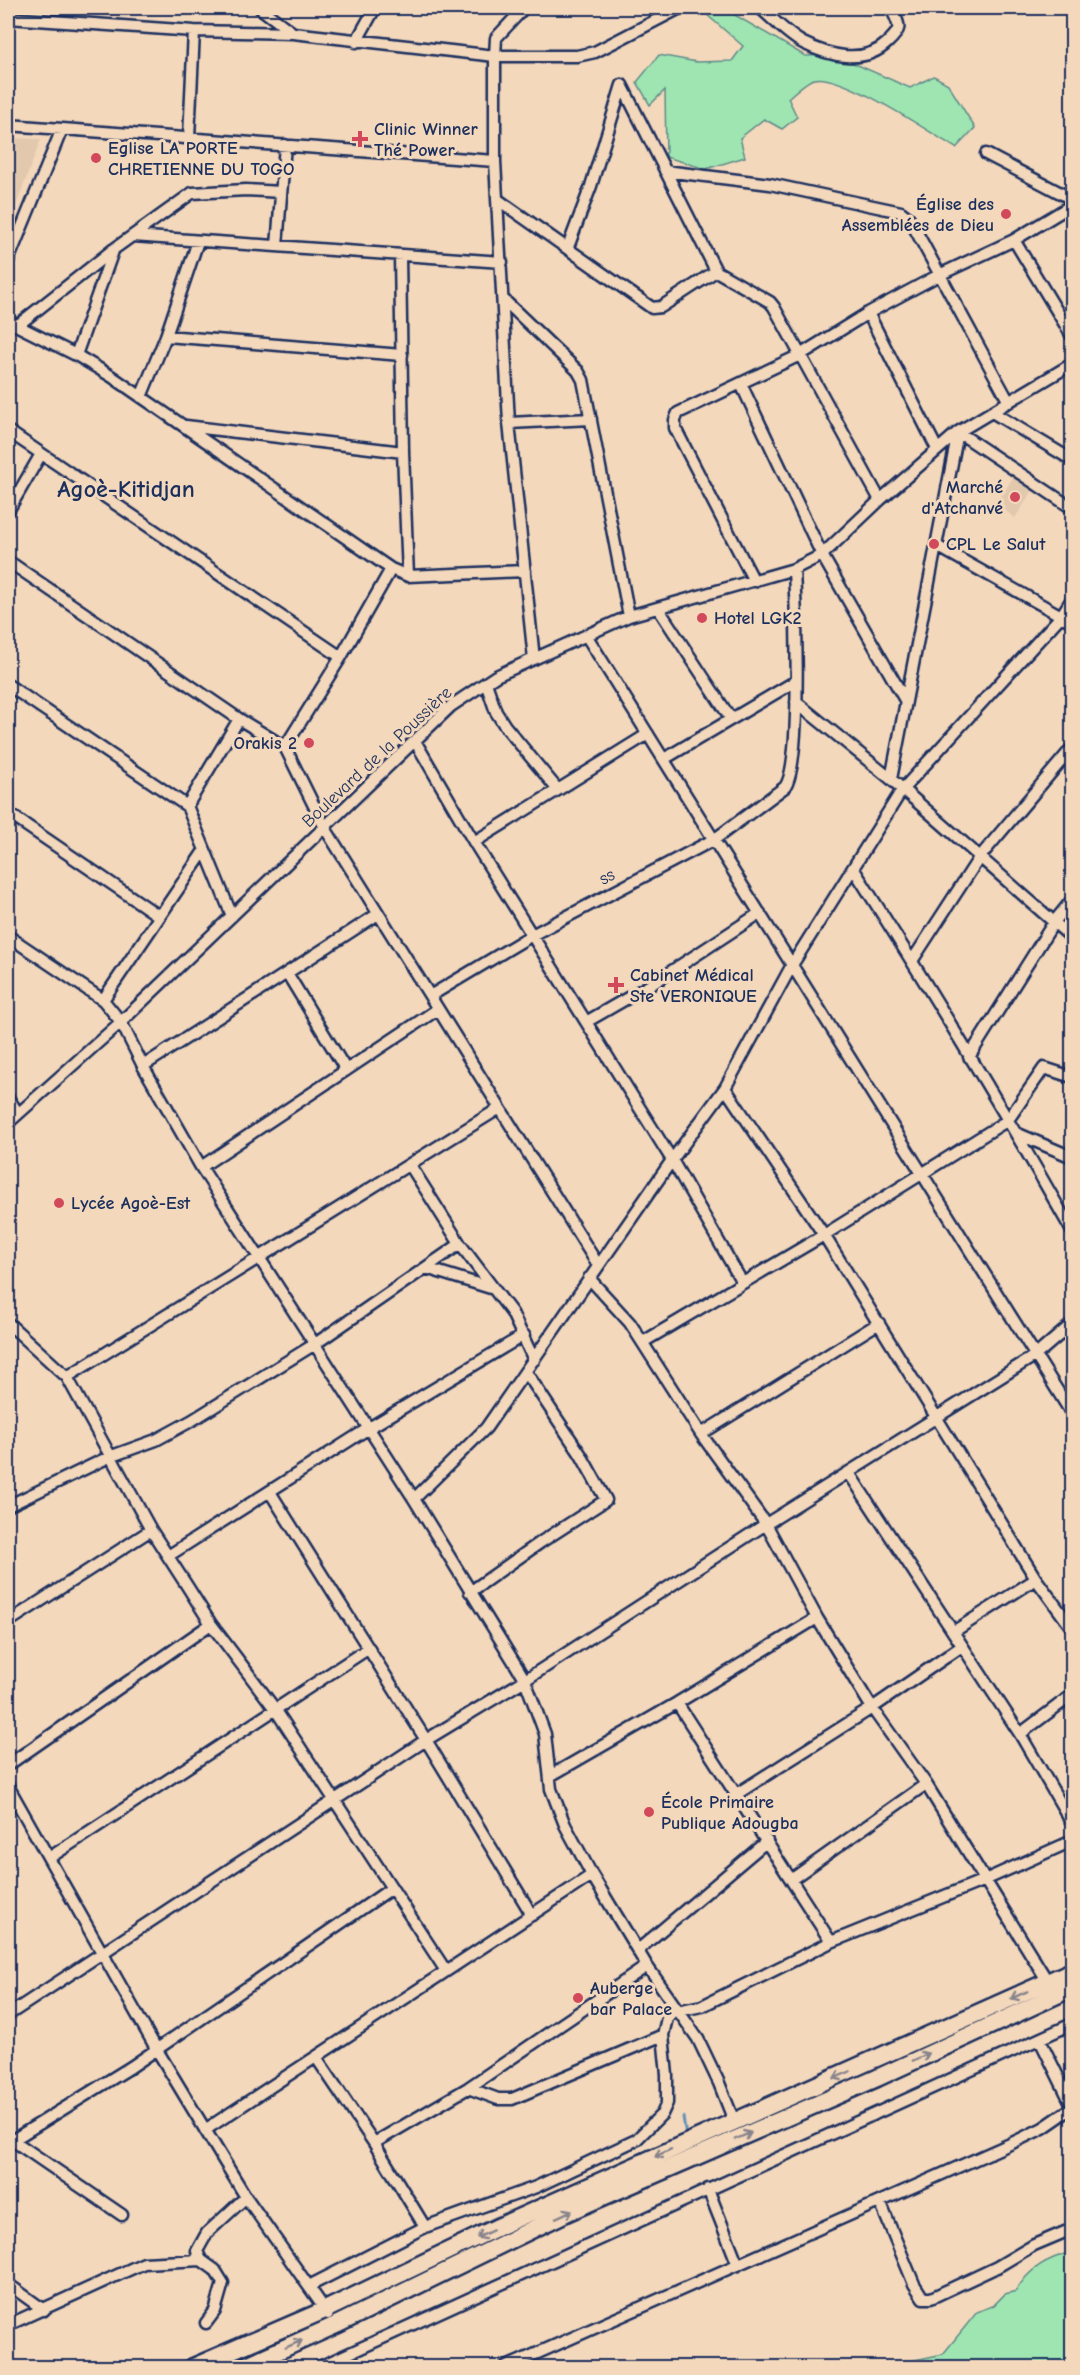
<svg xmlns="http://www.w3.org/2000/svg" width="1080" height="2375" viewBox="0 0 1080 2375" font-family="'Comic Neue',sans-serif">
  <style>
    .built { fill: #e2c9ae }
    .green { fill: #9fe5b1; stroke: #5d8a88; stroke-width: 1.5 }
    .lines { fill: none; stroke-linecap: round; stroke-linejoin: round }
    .stream { stroke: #6694bc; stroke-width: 3 }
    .street-casing { stroke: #1b2f5e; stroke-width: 15 }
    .primary-casing { stroke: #1b2f5e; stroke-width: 21 }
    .street { stroke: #f4d8bb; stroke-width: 10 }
    .primary { stroke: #f4d8bb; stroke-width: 16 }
    .oneway { stroke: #88848c }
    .poi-dot { fill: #d1495b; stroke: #f4d8bb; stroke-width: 2 }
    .labels { text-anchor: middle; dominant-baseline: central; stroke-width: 6; stroke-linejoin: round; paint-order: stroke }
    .poi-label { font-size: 18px; font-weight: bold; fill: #1b2f5e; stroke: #f4d8bb; text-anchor: start }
    .street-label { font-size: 18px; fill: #1b2f5e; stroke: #f4d8bb }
    .district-label { font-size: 24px; font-weight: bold; fill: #1b2f5e; stroke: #f4d8bb }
  </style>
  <rect width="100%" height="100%" fill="#f4d8bb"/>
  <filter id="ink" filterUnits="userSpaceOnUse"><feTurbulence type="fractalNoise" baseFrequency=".0167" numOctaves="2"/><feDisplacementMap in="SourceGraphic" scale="12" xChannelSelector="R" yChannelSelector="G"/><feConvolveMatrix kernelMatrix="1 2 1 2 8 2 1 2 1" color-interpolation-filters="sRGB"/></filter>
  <g filter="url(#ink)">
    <path class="built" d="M8 138 41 139 8 227Z
      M1014 476 1034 489 1015 518 996 504Z"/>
    <path class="green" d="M699 8H723L805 56 835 55 910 88 934 76 948 84 975 128 956 148C929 132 841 72 814 79 806 81 795 92 788 98L797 117 782 129 764 119 740 138 745 157 706 169 666 157 665 90 650 105 637 82 659 55 697 62 732 61 743 46Z
      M1072 2252V2367H882L943 2354 977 2312 994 2305 1005 2294 1016 2291C1029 2268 1048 2258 1072 2252Z"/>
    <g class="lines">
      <path class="stream" d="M683 2117 686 2136"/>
      <defs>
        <path id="street" d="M260 8 293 33
          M524 8 496 38 495 56H577L595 52 680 8
          M760 8C773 19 788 35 803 43 829 56 864 65 887 43 903 28 900 27 891 8
          M8 9V8
          M8 18 194 31 293 33 495 56V161L509 423 534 659
          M356 42 375 8
          M622 85 716 271 770 302 774 307 880 500
          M8 125 495 161
          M189 138 194 31
          M986 154 1072 199
          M665 171 770 184 901 212 909 218 1009 402
          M497 199 652 308 661 307 716 271
          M133 236 502 262
          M1014 240 1072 336
          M277 246 285 145
          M568 247 591 186 622 85
          M400 255 403 452 408 576
          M8 261 62 129
          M504 300 578 371 583 380 629 616
          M868 313 937 449
          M8 321 76 355 111 376 391 569 408 576 525 571
          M18 325 114 249 192 193 246 190 281 192
          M166 336 402 355
          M76 355 113 251
          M741 384 822 555 905 700
          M141 397 166 336 198 241
          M992 412 1072 460
          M509 423 591 419
          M186 426 403 452
          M8 431 341 657
          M8 511 41 454
          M937 546 1072 622
          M8 561 239 719 285 747 325 828 598 1265
          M754 581 675 428V420L678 413 800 355 868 313 939 275 1014 240 1072 205
          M658 608 731 719
          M586 635 1072 1414
          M486 683 496 712 505 726 558 790
          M8 685 187 806
          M796 702 891 779 1072 938
          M415 741 474 842 672 1160 742 1282
          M285 747 341 657 391 569
          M664 759 796 681
          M891 779 958 432 1072 508
          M8 813 159 916
          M474 842 648 734
          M853 868C929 987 1003 1109 1072 1231
          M232 916 187 806 239 719
          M8 936 103 1000 121 1022 143 1066 201 1167 414 1499 525 1680 545 1734 551 1789 565 1825 592 1875 647 1966 698 2039 719 2083 734 2121
          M912 961 979 858 1072 748
          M287 973 346 1070
          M430 996 532 935 715 839 785 787C802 764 796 606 794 569
          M103 1000 204 851
          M586 1022 652 984 760 913
          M969 1057 1054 922 1072 900
          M143 1066 378 914
          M725 1088 824 1235 1036 1579 1072 1628
          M8 1098 18 1113
          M8 1123 121 1022 451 706 496 676 629 616 794 569 822 555 880 500 958 432 1072 364
          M1016 1133 1072 1157
          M410 1165 460 1244 512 1313 534 1360
          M201 1167 438 1009
          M426 1268 494 1289
          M589 1278 630 1323 701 1434 766 1524 817 1618 872 1708 926 1784 1048 1982
          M8 1323 67 1377 151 1530 189 1589 211 1624 275 1709 446 1971
          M643 1342 824 1235 1008 1120 1044 1068 1072 1077
          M67 1377 500 1108
          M701 1434 879 1323
          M849 1473 1020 1734 1072 1823
          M270 1492 426 1740 532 1915
          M414 1499 486 1428 672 1160 725 1088 792 965 902 790 1061 616 1072 599
          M8 1506 109 1457 156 1440 191 1421 315 1344 460 1244
          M168 1556 369 1428 524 1335
          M470 1592 541 1542 606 1500 581 1455 526 1372
          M8 1622 151 1530
          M953 1632 1036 1579
          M677 1703 831 1942
          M1020 1734 1072 1695
          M8 1765 211 1624
          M550 1776 677 1703 817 1618
          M8 1786 157 2050 221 2156 246 2197 328 2314
          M735 1795 872 1708 962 1646
          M49 1858 369 1648
          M792 1879 926 1784
          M638 1950 767 1841
          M8 2015 426 1740 525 1680 766 1524 1036 1355 1072 1324
          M1040 2040 1072 2105
          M316 2057 374 2143 425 2227
          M468 2088 498 2099H512L663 2035
          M205 2130 592 1875
          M8 2137 122 2215
          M13 2140 131 2067 392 1888
          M374 2143 468 2088 647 1966
          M708 2189 738 2265
          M880 2202 914 2284 923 2298H931L997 2267 1034 2245 1072 2229
          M201 2260 197 2251 207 2233 246 2197
          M8 2284 44 2310
          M309 2286 425 2227 536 2187 636 2140 662 2114 667 2103V2075L663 2035 667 2018 672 2012 702 2006 831 1942 987 1879 1072 1841
          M8 2325 144 2263 201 2260 215 2270 223 2283 215 2311 206 2323
          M317 2368 1072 2024
          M504 2368 1010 2144 1043 2128 1072 2108"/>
        <path id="primary" d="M191 2368 325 2310 500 2226 1072 1971
          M240 2368 336 2325 568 2212 877 2078 1072 1988"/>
      </defs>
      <use href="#street" class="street-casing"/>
      <use href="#primary" class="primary-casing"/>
      <use href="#street" class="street"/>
      <use href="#primary" class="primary"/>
    </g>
    <defs><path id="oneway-shaft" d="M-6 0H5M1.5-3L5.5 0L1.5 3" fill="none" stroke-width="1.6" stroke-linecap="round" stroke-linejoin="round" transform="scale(1.5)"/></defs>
    <g class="oneway">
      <use href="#oneway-shaft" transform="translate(1019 1995) rotate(156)"/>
      <use href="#oneway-shaft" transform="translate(921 2057) rotate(-24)"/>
      <use href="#oneway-shaft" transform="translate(842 2075) rotate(157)"/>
      <use href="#oneway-shaft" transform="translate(743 2136) rotate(-23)"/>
      <use href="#oneway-shaft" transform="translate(663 2153) rotate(155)"/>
      <use href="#oneway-shaft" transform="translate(564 2214) rotate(-25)"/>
      <use href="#oneway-shaft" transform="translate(485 2234) rotate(154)"/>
      <use href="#oneway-shaft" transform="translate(294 2344) rotate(-24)"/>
    </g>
  </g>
  <g class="poi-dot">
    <path d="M357 130h6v6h6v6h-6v6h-6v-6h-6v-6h6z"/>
    <circle cx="96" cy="158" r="6"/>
    <circle cx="1006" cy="214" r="6"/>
    <circle cx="1015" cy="497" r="6"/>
    <circle cx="934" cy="544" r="6"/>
    <circle cx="702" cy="618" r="6"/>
    <circle cx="309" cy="743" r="6"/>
    <path d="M613 976h6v6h6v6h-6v6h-6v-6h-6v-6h6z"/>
    <circle cx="59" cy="1203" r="6"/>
    <circle cx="649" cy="1812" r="6"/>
    <circle cx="578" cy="1998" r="6"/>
  </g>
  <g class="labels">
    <g class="poi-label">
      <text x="374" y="129">Clinic Winner<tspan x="374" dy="21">Thé Power</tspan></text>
      <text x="108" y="148">Eglise LA PORTE<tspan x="108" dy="21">CHRETIENNE DU TOGO</tspan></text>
      <text x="994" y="204" text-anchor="end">Église des<tspan x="994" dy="21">Assemblées de Dieu</tspan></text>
      <text x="1003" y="487" text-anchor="end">Marché<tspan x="1003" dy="21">d'Atchanvé</tspan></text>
      <text x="946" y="544">CPL Le Salut</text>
      <text x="714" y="618">Hotel LGK2</text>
      <text x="297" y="743" text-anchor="end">Orakis 2</text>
      <text x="630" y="975">Cabinet Médical<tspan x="630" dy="21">Ste VERONIQUE</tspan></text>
      <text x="71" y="1203">Lycée Agoè-Est</text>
      <text x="661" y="1802">École Primaire<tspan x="661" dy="21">Publique Adougba</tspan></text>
      <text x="590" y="1988">Auberge<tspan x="590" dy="21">bar Palace</tspan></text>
    </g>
    <g class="street-label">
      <text transform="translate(377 757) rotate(-43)">Boulevard de la Poussière</text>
      <text transform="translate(607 877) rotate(-28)">ss</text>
    </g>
    <g class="district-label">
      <text x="126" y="489">Agoè-Kitidjan</text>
    </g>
  </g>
  <rect width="1080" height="2375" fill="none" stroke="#f4d8bb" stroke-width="30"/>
  <rect x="15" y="15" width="1050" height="2345" fill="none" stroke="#1b2f5e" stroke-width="2" filter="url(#ink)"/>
</svg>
